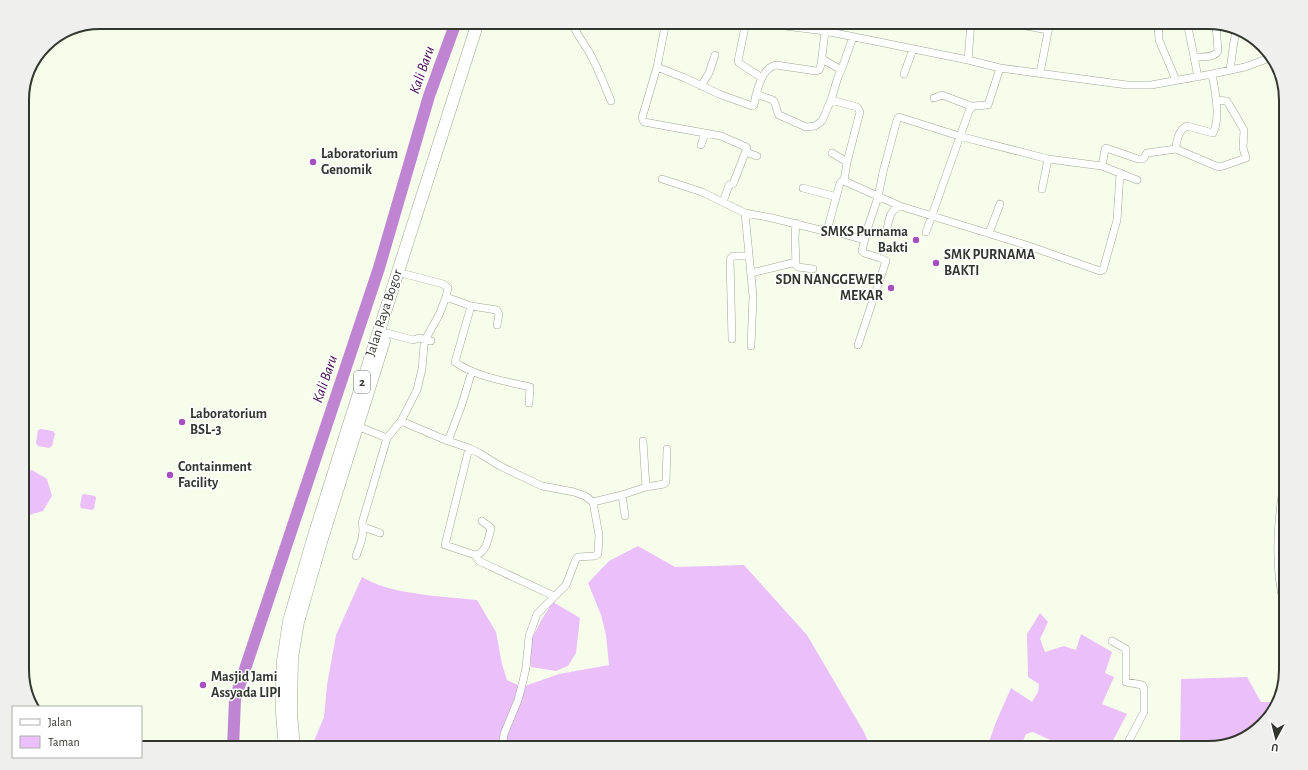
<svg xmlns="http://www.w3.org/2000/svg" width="1308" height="770" viewBox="0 0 1308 770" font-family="'Alegreya Sans',sans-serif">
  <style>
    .green { fill: #ebbff9 }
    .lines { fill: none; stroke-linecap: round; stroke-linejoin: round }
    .river { stroke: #bf85d2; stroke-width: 12 }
    .minor-casing { stroke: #9fa795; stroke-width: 8 }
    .primary-casing { stroke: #9fa795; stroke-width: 12 }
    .trunk-casing { stroke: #9fa795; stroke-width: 13 }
    .minor { stroke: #fff; stroke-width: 7 }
    .primary { stroke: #fff; stroke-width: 11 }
    .trunk { stroke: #fff; stroke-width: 12 }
    .poi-dot { fill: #a550be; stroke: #fff; stroke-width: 1.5 }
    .labels { text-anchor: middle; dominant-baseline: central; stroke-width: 3; stroke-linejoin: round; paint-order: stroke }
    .shield { fill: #fff; stroke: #70726d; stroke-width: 1 }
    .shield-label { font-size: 13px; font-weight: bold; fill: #33362f }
    .poi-label { font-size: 14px; font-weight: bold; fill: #33362f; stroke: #fff; text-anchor: start }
    .street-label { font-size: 14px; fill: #33362f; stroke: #fff }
    .water-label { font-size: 15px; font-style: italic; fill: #41074f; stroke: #fff }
    .rim { fill: none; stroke: #33362f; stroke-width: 2 }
  </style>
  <rect width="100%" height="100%" fill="#f6feeb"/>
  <path class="green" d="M41 429 53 431 55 434 52 446 49 448 38 446 36 443 38 430Z
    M32 470 47 479 52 496 43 511 26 516 22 514V473Z
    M84 494 95 496 96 498 94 509 92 510 81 508 80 506 82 495Z
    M638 546 675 567 744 565 807 635 864 732 871 748H313L314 741 324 717 327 685 336 635 362 577C368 580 373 583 379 585 407 595 447 597 477 600L496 632 502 664 507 680 522 687 559 674 609 665 606 635 601 615 588 583 609 561Z
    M553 602 580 618 576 653 568 666 556 671 531 667 528 646 542 619Z
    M1040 613 1048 622 1040 639 1045 652 1064 646 1076 650 1081 634 1112 652 1105 673 1114 677 1102 704 1127 714 1109 748H1067L1033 732 1026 734 1020 748H987L996 722 1011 688 1032 702 1038 692 1039 684 1028 677 1027 634Z
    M1247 677 1261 702H1277L1275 709 1247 737 1208 748H1180L1181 679Z"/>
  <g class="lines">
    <path class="river" d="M233 748 235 699 379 268 429 96 456 22"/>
    <defs>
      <path id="minor" d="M478 22 522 26 558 22
        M572 22C576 34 583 42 589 52 598 68 604 84 611 101
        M642 22 656 23 662 22
        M666 22 657 67 685 78 719 94 752 106 754 105C756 93 761 68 776 65L816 71 819 70 821 65 825 31
        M746 22 738 61 739 63 762 78
        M751 22 825 31 968 60 1000 68 1127 85H1151L1212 74 1245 67 1272 57
        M1004 22 1048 30
        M1042 22 1046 26 1049 27
        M1158 22 1159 40 1176 80
        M1187 22 1198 77
        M822 57 824 60 841 70
        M1195 57C1203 57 1214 58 1218 51L1216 24
        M968 60 971 22
        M657 67 642 118 644 122 721 136 746 147 748 153 757 156
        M1230 70 1233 48 1236 30
        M1040 73 1049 27 1055 22
        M904 74 913 49
        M701 86 709 73 715 55
        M756 94 773 100C777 105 776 111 779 115L806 127 815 126 822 121 831 100 838 77 842 68 853 37
        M934 98 942 95 971 106
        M831 100 857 107 860 112 847 162 844 181
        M701 145 705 134
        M1176 149 1216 166 1220 167 1246 158 1243 148 1244 130 1227 101 1216 100
        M832 153 847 162
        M1102 166 1105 149 1106 148 1138 159H1143L1147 153 1176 149C1176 141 1179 129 1187 126L1213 133C1221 118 1215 90 1212 74
        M662 179 702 192 745 213 772 218 820 230 826 229 828 227 840 183 842 181H844
        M844 181 900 206 1029 246 1100 271 1103 270 1117 220 1120 173
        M803 188 833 196H836
        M1042 189 1048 159
        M723 202 729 185 733 184 747 148
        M745 213 753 296 751 346
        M796 223 795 237 796 265 798 267 813 269
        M826 229 864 240
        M887 229C889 219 890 210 900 206
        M926 232 969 111 973 106 988 105 1000 68
        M989 233 1000 204
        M751 273 796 262
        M446 297 471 306 497 310 499 314 497 325
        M471 306 455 362C476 377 505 381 530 387L529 403
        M387 333 413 340 419 338 431 341
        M732 339 730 259 733 256H749
        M858 345 886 261 880 258 864 253 862 251 867 230 878 197 883 172 897 120 899 117 959 136 1048 159 1102 166 1137 180
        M401 421 417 390 422 369 424 345 425 340 439 315 446 297 448 288 443 284 405 274
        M357 426 387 438 401 421 448 441 469 448 479 453 500 466 542 486 574 492 585 496 593 502 599 535 598 554 595 556 578 557 576 559 566 585 537 614 529 636 526 668 522 685 518 700 504 734 502 748
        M448 441 461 407 472 371
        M643 441 646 487
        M469 448 445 545 475 555C486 554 489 537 491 528L482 521
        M622 495 625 516
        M593 502 622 495 646 487 664 484 666 482 667 449
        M364 527 380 533
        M475 555 479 561 554 596
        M356 556C360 545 365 534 362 523L387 438
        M1112 641 1126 649V682L1142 685 1144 688V712L1125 748"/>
      <path id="primary" d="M1286 483C1279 523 1276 564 1286 604"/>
      <path id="trunk" d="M285 748 282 713V678L283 661 289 621 313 539 346 434 478 22
        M294 748 291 713 292 658 298 622 321 542 384 341"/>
    </defs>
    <use href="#minor" class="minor-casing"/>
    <use href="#primary" class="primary-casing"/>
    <use href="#trunk" class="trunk-casing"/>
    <use href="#minor" class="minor"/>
    <use href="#primary" class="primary"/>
    <use href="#trunk" class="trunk"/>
  </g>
  <g class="poi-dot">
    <circle cx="313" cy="162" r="4"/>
    <circle cx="916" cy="240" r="4"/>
    <circle cx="936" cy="263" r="4"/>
    <circle cx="891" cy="288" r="4"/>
    <circle cx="182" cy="422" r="4"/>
    <circle cx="170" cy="475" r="4"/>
    <circle cx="203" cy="685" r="4"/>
  </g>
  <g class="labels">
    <rect class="shield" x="354" y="371" width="16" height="22" rx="3"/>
    <g class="shield-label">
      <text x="362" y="382">2</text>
    </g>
    <g class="poi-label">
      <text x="321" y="154">Laboratorium<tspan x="321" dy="16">Genomik</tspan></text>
      <text x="908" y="232" text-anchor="end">SMKS Purnama<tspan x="908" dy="16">Bakti</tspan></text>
      <text x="944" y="255">SMK PURNAMA<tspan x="944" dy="16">BAKTI</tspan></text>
      <text x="883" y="280" text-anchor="end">SDN NANGGEWER<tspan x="883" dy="16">MEKAR</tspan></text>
      <text x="190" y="414">Laboratorium<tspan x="190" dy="16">BSL-3</tspan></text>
      <text x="178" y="467">Containment<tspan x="178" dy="16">Facility</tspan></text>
      <text x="211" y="677">Masjid Jami<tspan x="211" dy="16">Assyada LIPI</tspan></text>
    </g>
    <g class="street-label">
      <text transform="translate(384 313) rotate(-72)">Jalan Raya Bogor</text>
    </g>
    <g class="water-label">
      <text transform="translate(422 70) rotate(-71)">Kali Baru</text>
      <text transform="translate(325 379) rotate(-71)">Kali Baru</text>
    </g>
  </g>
  <path d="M0 0H1308V770H0ZM100 29H1208A71 71 0 0 1 1279 100V670A71 71 0 0 1 1208 741H100A71 71 0 0 1 29 670V100A71 71 0 0 1 100 29Z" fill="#efefee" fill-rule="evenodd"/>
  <path class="rim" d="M100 29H1208A71 71 0 0 1 1279 100V670A71 71 0 0 1 1208 741H100A71 71 0 0 1 29 670V100A71 71 0 0 1 100 29Z"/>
  <rect x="12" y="706" width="130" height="52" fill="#ffffff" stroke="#adafac"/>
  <rect x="20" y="719" width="20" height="6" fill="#ffffff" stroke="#adafac"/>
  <text x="48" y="726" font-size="12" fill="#33362f">Jalan</text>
  <rect x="20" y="736" width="20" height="12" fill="#ebbff9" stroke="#adafac"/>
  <text x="48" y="746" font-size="12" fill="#33362f">Taman</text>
  <g transform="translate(1276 738) rotate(187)" stroke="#ffffff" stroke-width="3" paint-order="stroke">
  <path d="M0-3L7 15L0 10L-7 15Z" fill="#33362f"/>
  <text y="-6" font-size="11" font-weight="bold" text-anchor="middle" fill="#33362f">U</text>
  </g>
</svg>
